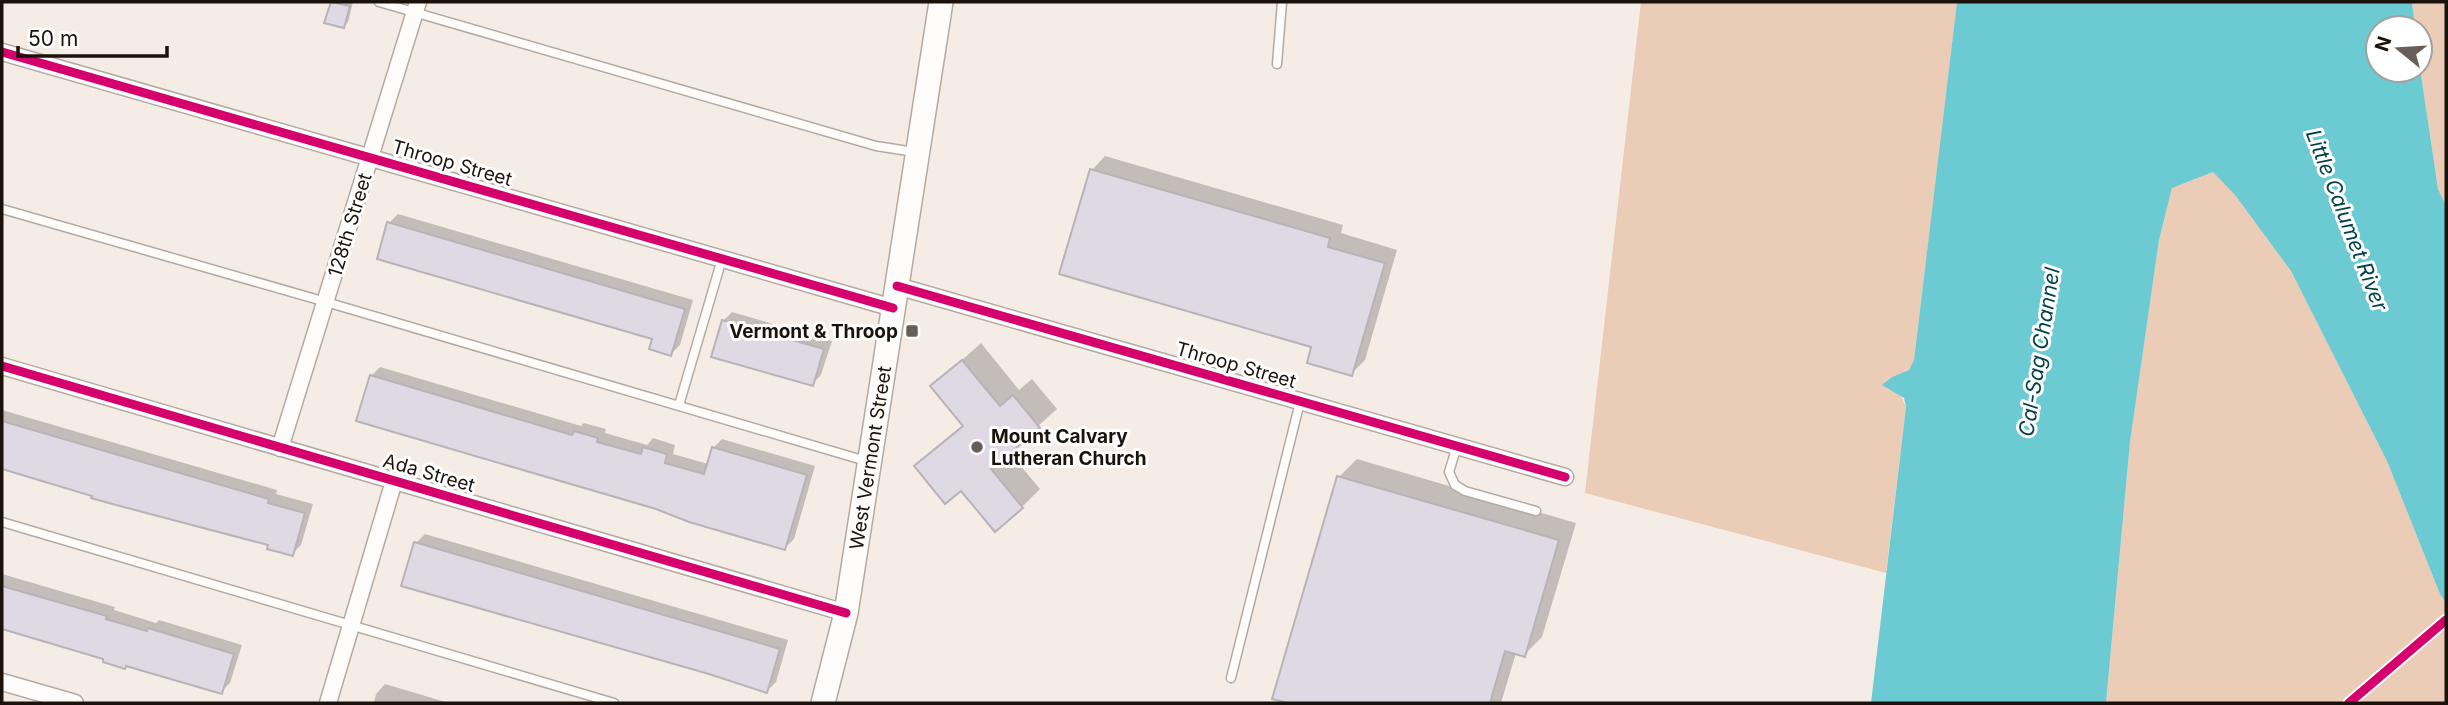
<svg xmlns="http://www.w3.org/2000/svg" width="2448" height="705" viewBox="0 0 2448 705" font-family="Inter,sans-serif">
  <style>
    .green { fill: #eaccb7 }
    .water { fill: #6bcad2 }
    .shadow { fill: #0003 }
    .building { fill: #dfd9e3; stroke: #b8b3b6; stroke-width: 2 }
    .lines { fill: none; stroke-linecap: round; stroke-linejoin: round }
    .lane-casing { stroke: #b3aaa4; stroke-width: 11 }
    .street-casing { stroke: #b3aaa4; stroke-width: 19 }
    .secondary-casing { stroke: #b3aaa4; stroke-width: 26 }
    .lane { stroke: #fefcfb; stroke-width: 8 }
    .street { stroke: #fefcfb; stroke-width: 16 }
    .secondary { stroke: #fefcfb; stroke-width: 23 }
    .cycleway-casing { stroke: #fff; stroke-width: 13 }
    .cycleway { stroke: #d6006c; stroke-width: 9 }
    .poi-dot { fill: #685e58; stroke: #fff; stroke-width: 2.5 }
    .labels { text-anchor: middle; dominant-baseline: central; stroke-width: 6; stroke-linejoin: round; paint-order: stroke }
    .street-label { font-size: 19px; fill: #1b120c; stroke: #fff }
    .poi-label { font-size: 19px; font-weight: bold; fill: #1b120c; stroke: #fff; text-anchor: end }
    .water-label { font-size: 21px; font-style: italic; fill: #034248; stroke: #fff }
  </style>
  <rect width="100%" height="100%" fill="#f6ece6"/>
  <path class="green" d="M1641 2H1957L1914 360 1909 370 1892 377 1906 407 1886 573 1585 493Z
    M2412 2H2446V206L2438 189 2420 68V28H2415Z
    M2213 172 2235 195 2291 271 2387 461 2440 594 2446 603V703H2106L2130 442 2159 240 2172 188Z"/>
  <path class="water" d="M1957 2H2412L2415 28H2378V70H2420V68L2438 189 2446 206V603L2440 594 2387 461 2291 271 2235 195 2213 172 2172 188 2159 240 2130 442 2106 703H1871L1906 407 1904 398 1882 385 1892 377 1909 370 1914 360Z"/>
  <path class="shadow" d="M332 2H353L348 22 344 26 327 22Z
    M1105 156 1343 225 1341 233 1397 250 1365 360 1351 374 1313 346 1092 170Z
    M398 214 693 300 680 345 671 354 654 337 389 223Z
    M732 312 832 341 821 375 812 384 723 321Z
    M981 343 1019 390 1032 379 1057 409 1009 452 1040 489 1022 507 961 488 917 467 964 424 932 387Z
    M380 367 581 426 584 423 606 429 605 433 647 445 653 438 675 445 673 454 708 464 713 448 722 439 815 466 794 539 785 548 359 420 371 376Z
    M2 410 277 490 276 494 313 504 301 545 292 554 270 544 2 468Z
    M1357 459 1576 523 1542 637 1524 655 1516 653 1501 703H1294L1275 697 1339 477Z
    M425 534 788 640 776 682 767 691 709 672 416 543Z
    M2 574 115 607 114 610 156 623 159 620 242 645 230 683 221 692 2 627Z
    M385 684 449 703H374L376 694Z"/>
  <path class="building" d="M331 2 350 6 344 28 324 23Z
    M1090 169 1330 238 1328 247 1385 263 1352 376 1307 363 1311 347 1059 274Z
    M387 222 685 309 671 356 649 349 652 339 377 259Z
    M722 320 824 349 813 386 711 357Z
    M962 360 1000 406 1013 395 1040 428 991 469 1023 508 995 532 961 491 945 504 914 466 963 426 930 386Z
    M370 375 572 435 574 431 598 438 597 442 641 454 643 447 667 454 665 463 704 474 712 447 807 475 785 550 689 522 656 509 356 421Z
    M2 421 269 499 268 503 305 513 293 556 267 549 268 545 116 505 91 498 92 496 2 469Z
    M1337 476 1559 540 1525 657 1505 651 1490 703H1288L1272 699Z
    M414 542 780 649 767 693 709 674 401 586Z
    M2 586 107 616 106 619 147 631 148 628 234 654 222 694 126 666 125 669 103 662V659L2 629Z"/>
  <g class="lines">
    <defs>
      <path id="lane" d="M379 2 876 146 915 152
        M1277 64 1282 2
        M2 209 326 302 866 461
        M679 405 722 259
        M1457 446 1449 472 1455 485 1465 491 1536 511
        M2 522 614 703
        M1231 678 1300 402"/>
      <path id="street" d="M2 52 893 308
        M897 286 1565 477
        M2 366 846 613
        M280 448 418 2
        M2 682 75 703
        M328 703 394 481"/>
      <g id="secondary">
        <path id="s1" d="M823 703 846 613 941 2"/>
      </g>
    </defs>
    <use href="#lane" class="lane-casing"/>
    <use href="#street" class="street-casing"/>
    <use href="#secondary" class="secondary-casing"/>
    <use href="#lane" class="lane"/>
    <use href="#street" class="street"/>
    <use href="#secondary" class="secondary"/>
    <defs>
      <path id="cycleway" d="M2 52 893 308
        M897 286 1565 477
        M2 366 846 613
        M2349 703 2446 620"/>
    </defs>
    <use href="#cycleway" class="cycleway-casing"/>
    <use href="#cycleway" class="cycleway"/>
  </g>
  <g class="poi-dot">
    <rect x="905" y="324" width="14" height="14" rx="3.5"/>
    <circle cx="977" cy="447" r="7"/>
  </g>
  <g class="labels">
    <g class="street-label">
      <text transform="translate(452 163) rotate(16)">Throop Street</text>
      <text transform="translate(350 225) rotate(-73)">128th Street</text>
      <text transform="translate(1236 365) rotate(16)">Throop Street</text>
      <text stroke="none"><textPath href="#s1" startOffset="250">West Vermont Street</textPath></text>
      <text transform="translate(429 473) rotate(16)">Ada Street</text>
    </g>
    <g class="poi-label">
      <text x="898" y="331">Vermont &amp; Throop</text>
      <text x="991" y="436" text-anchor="start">Mount Calvary<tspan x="991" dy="22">Lutheran Church</tspan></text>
    </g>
    <g class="water-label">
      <text transform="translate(2347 220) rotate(69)">Little Calumet River</text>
      <text transform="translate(2039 352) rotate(-81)">Cal-Sag Channel</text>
    </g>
  </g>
  <rect width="2448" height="705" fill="none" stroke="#1b120c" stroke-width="7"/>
  <g transform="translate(2399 49) rotate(288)"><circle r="33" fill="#ffffff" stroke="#a4a09e" stroke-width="2"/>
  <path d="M0-5L12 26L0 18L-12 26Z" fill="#685e58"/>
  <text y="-10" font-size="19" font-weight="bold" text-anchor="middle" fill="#1b120c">N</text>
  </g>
  <path d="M18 46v10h149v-10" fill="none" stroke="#1b120c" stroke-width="3.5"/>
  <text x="28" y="46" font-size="21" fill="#1b120c" stroke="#ffffff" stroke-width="5" paint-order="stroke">50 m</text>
</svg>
